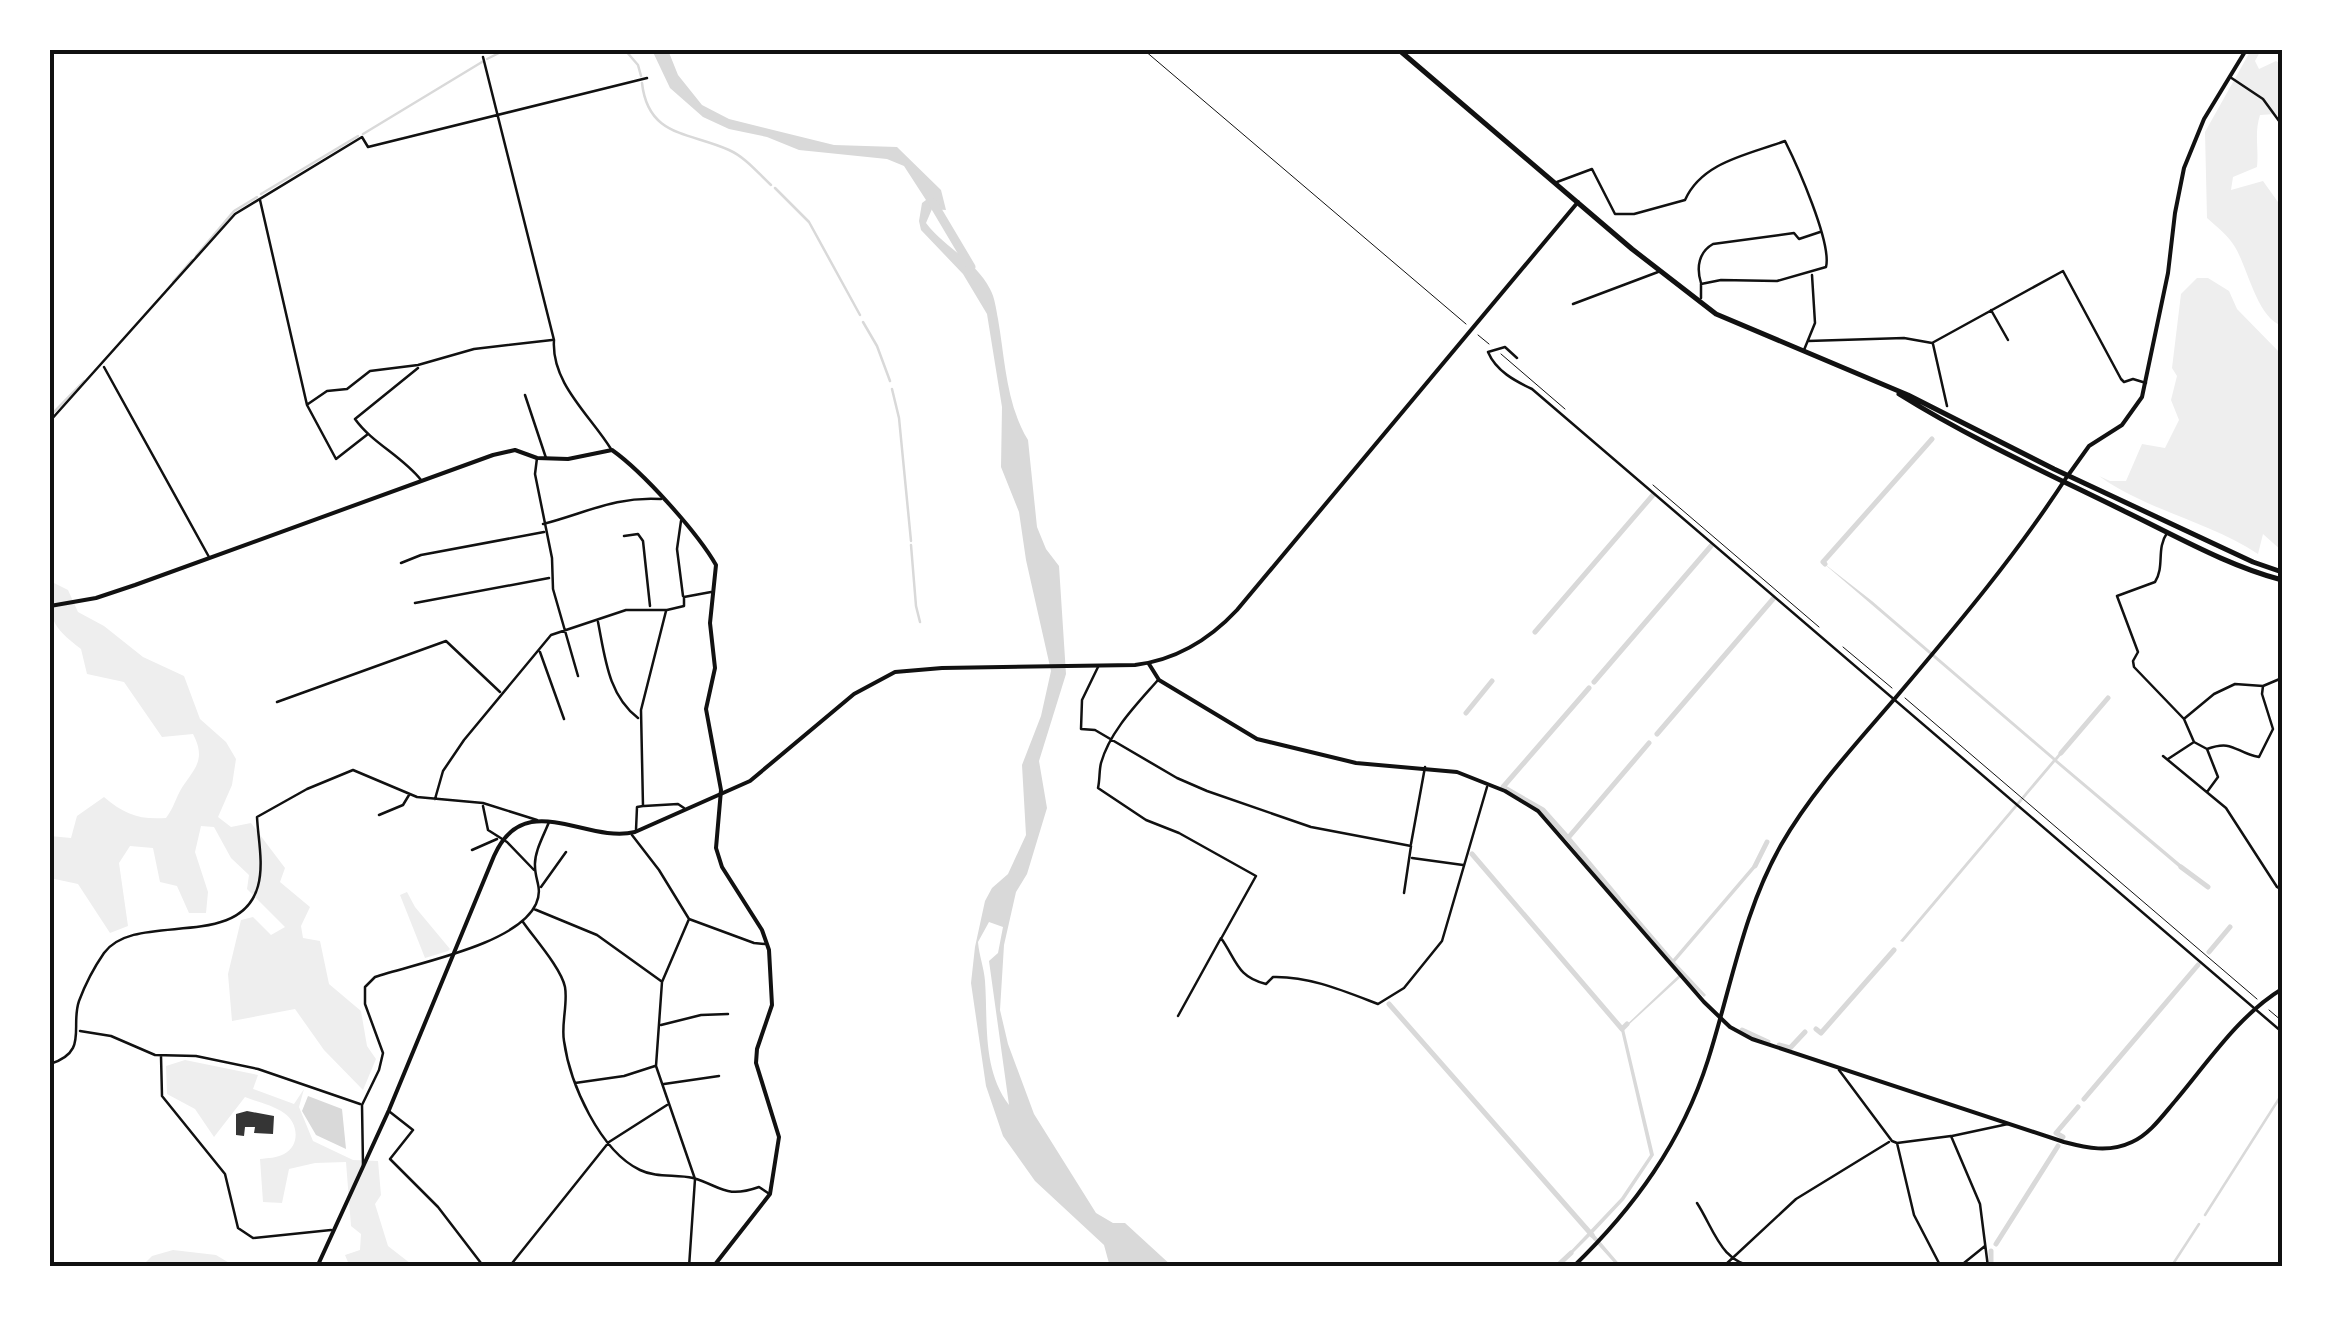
<svg xmlns="http://www.w3.org/2000/svg" width="2332" height="1317" viewBox="0 0 2332 1317" font-family="'Fira Sans',sans-serif">
  <style>
    .green { fill: #eee }
    .water { fill: #d9d9d9; fill-rule: evenodd }
    .lines { fill: none; stroke-linecap: round; stroke-linejoin: round }
    .stream { stroke: #d9d9d9; stroke-width: 2.5 }
    .canal { stroke: #d9d9d9; stroke-width: 5 }
    .river { stroke: #d9d9d9; stroke-width: 9 }
    .building { fill: #353535 }
    .path { stroke: #111; stroke-width: 1 }
    .minor { stroke: #111; stroke-width: 2.5 }
    .tertiary { stroke: #111; stroke-width: 4 }
    .secondary { stroke: #111; stroke-width: 4 }
    .trunk { stroke: #111; stroke-width: 5 }
    .neatline { fill: none; stroke: #111; stroke-width: 4 }
  </style>
  <rect width="100%" height="100%" fill="#fff"/>
  <path class="green" d="M2251 50H2261L2255 61 2259 69 2276 61 2282 65V119L2275 114 2260 115C2254 134 2259 148 2257 167L2233 177 2231 190 2263 181 2278 202 2282 238V326C2257 317 2249 271 2235 247 2228 235 2217 227 2207 218L2205 132Z
    M2197 278H2208L2229 291 2237 309 2282 355V551L2263 534 2258 554C2208 521 2146 510 2099 476L2110 481H2126L2142 444 2165 448 2179 420 2171 400 2177 376 2172 368 2181 294Z
    M50 581 68 590 78 612 104 626 143 657 184 676 200 719 226 742 236 759 232 785 218 817 231 827 251 823 285 868 280 882 310 907 301 926 303 938 320 941 329 984 361 1011 367 1046 376 1059 363 1090 324 1050 295 1009 232 1021 228 974 241 920 253 917 271 935 285 927 247 889 249 875 231 858 214 827 201 826 195 852 208 892 206 913H189L177 886 160 882 153 848 130 846 119 863 128 926 110 933 78 884 50 878V836L71 838 77 816 104 797C124 814 139 820 166 818 172 810 174 804 178 795 189 772 209 764 193 734L162 737 124 682 87 674 81 649C50 625 50 620 50 581Z
    M407 892 415 907 450 949 448 951 425 958 400 895Z
    M185 1060 258 1075 253 1089 294 1104 304 1089 299 1107 313 1141 353 1160 378 1161 381 1195 375 1204 388 1246 415 1267H350L345 1255 360 1250 361 1234 351 1226 346 1162 315 1163 289 1169 282 1203 263 1202 260 1159C268 1158 277 1158 284 1154 301 1145 298 1122 284 1113 273 1105 257 1102 245 1097L214 1137 195 1109 167 1094 166 1066Z
    M173 1250 216 1255 236 1267H141L152 1256Z"/>
  <path class="water" d="M652 50H668L678 75 702 105 729 119 834 145 897 147 941 190 946 210 932 209 926 223C946 249 975 260 990 289 995 298 996 309 998 319 1005 359 1006 404 1028 440L1037 527 1046 549 1059 566 1066 674 1039 761 1047 808 1027 874 1016 892 1004 945 1000 1010 1008 1044 1034 1114 1096 1213 1113 1223H1125L1173 1267H1110L1104 1245 1035 1181 1003 1136 986 1086 971 983 975 947 985 901 992 888 1008 874 1026 835 1022 765 1041 716 1051 671 1026 560 1019 512 1001 467 1002 407 987 314 963 274 921 230 919 221 922 203 926 200 904 166 887 159 799 150 767 137 729 129 703 117 670 88ZM989 922 1003 927 998 953 989 961 1009 1105C982 1069 988 1023 985 981 984 968 979 955 978 942Z
    M1822 562 1872 601 2055 758 2060 752 2062 754 2057 760 2184 867 2182 870 2175 864 2055 762 1903 942 1900 941 2053 760Z
    M1755 863 1758 865 1675 962 1706 995 1704 997 1682 976 1624 1029 1654 1155 1624 1200 1593 1233 1622 1267H1618L1590 1236 1567 1259 1565 1257 1621 1198 1650 1155 1621 1030 1681 973 1617 899 1620 897 1673 959Z
    M308 1096 342 1109 346 1149 316 1135 302 1111Z"/>
  <g class="lines">
    <path class="stream" d="M625 50 638 65 641 76
      M487 59 505 50
      M642 83C648 137 689 132 729 150 745 157 758 173 771 185
      M363 134 482 62
      M775 188 809 222 860 315
      M261 194 358 136
      M196 256 234 211 257 197
      M173 282 192 260
      M863 322 877 346 890 381
      M892 389 899 418 911 541
      M50 416 84 381
      M911 545 916 606 920 622
      M2205 1215 2282 1094
      M2171 1267 2199 1224"/>
    <path class="canal" d="M1825 564 1823 562 1932 439
      M1535 632 1653 495
      M1594 682 1711 546
      M1466 713 1492 681
      M1657 734 1773 599
      M2061 753 2108 698
      M1568 838 1543 810 1503 787 1589 688
      M1472 854 1622 1029 1627 1024
      M1755 866 1767 842
      M2181 867 2208 887
      M1618 898 1568 838 1649 743
      M2209 952 2230 927
      M1389 1004 1592 1235
      M1816 1029 1821 1033 1894 950
      M1742 1030 1768 1042
      M1779 1045 1790 1048 1805 1032
      M2084 1099 2198 965
      M2063 1137 2056 1133 2078 1107
      M1996 1244 2058 1146
      M1556 1267 1571 1253
      M1991 1267V1251"/>
    <path class="river" d="M933 203 971 267"/>
  </g>
  <path class="building" d="M247 1111 274 1116 273 1134 254 1133 255 1127H245L244 1136 236 1135V1114Z"/>
  <g class="lines">
    <path class="path" d="M1144 50 1466 324
      M1478 335 1489 344
      M1501 354 1565 409
      M1653 485 1819 627
      M1843 647 1892 688
      M1905 698 2257 999
      M2269 1010 2282 1021"/>
    <path class="minor" d="M483 57 554 340C551 383 590 415 611 449
      M2230 77 2263 99 2282 125
      M1557 182 1592 169 1615 214H1634L1685 200C1702 162 1747 155 1785 141 1797 165 1832 243 1826 267L1777 281 1721 280 1701 284V298
      M260 200 307 405 336 459 368 434
      M1701 283C1696 267 1699 252 1713 244L1794 233 1799 239 1820 232
      M1573 304 1658 272
      M1991 310 2008 340
      M1808 341 1904 338 1932 343 2063 271 2121 379 2124 382 2133 379 2146 383
      M1933 344 1947 406
      M1804 350 1815 323 1812 275
      M1517 358 1505 347 1488 352C1496 371 1515 381 1532 389L2282 1032
      M104 367 209 557
      M418 368 355 419C372 443 402 456 421 480
      M525 395 546 458
      M308 404 327 391 347 389 370 371 418 365 474 349 552 340
      M50 421 235 214 362 137 368 147 647 78
      M537 458 535 474 552 558 553 589 578 676
      M681 521 677 549 683 596
      M543 524C586 513 615 496 661 499
      M2167 533C2156 549 2165 566 2155 582L2117 596 2138 652 2133 661 2134 667 2184 719 2194 742 2207 749 2218 777 2207 792
      M624 536 638 534 643 541 650 606
      M401 563 421 555 544 532
      M415 603 549 578
      M598 622C605 657 608 695 638 718
      M540 652 564 719
      M1098 667 1082 700 1081 729 1095 730 1177 778 1207 791 1311 827 1411 846 1404 893
      M1158 680C1137 704 1110 731 1101 763 1099 771 1100 779 1098 788L1146 820 1179 833 1256 876 1222 937
      M277 702 446 641 500 692
      M2185 718 2214 694 2235 684 2263 686 2282 678
      M2207 749C2234 739 2235 753 2259 757L2273 729 2262 694 2263 686
      M2163 756 2226 808 2277 887 2282 890
      M2168 759 2194 742
      M435 799 443 771 464 740 551 635 626 610H667L684 606V597L711 592
      M483 806 488 830 507 842 534 870
      M644 806 678 804 684 808
      M379 815 403 805 409 795
      M636 830 637 807 643 806 641 710 666 611
      M632 835 659 870 689 919 754 943 765 944
      M1411 844 1425 767
      M472 850 497 839
      M1412 858 1463 865
      M541 887 566 852
      M534 909 597 935 661 981
      M523 922C534 938 561 968 565 987 568 1004 561 1024 564 1041 570 1084 600 1151 640 1170 656 1178 676 1174 693 1178 721 1186 725 1199 759 1187L768 1193
      M1178 1016 1221 938C1237 961 1237 977 1266 984L1273 977C1309 976 1344 991 1378 1004L1404 988 1442 941 1487 787
      M661 1025 701 1015 728 1014
      M80 1031 111 1036 155 1055 196 1056 258 1069 360 1104
      M161 1056 162 1096 225 1174 238 1228 253 1238 331 1230
      M50 1064C89 1052 70 1027 79 1001 85 985 95 966 104 953 135 910 240 952 258 886 264 864 258 838 257 817L307 789 353 770 417 797 483 803 537 820
      M1839 1070 1892 1141 1897 1143 1951 1136 1980 1204 1988 1267
      M575 1083 624 1076 655 1066
      M664 1084 719 1076
      M390 1112 413 1130 390 1159 438 1207 484 1267
      M1952 1136 2008 1124
      M1897 1143 1914 1215 1941 1267
      M363 1165 362 1105 379 1070 383 1053 365 1004V987L375 977C416 963 517 945 536 904 543 888 535 881 535 866 534 852 544 835 549 822
      M1697 1203C1714 1229 1721 1264 1757 1267
      M1724 1266 1796 1199 1889 1142
      M509 1267 609 1142 667 1105
      M689 1267 695 1179 656 1066 662 982 689 919
      M1959 1267 1985 1246"/>
    <path class="tertiary" d="M2069 474 2089 446 2122 425 2142 397 2168 273 2175 213 2184 168 2204 119 2246 50
      M50 606 96 598 135 585 493 455 515 450 537 458 568 459 612 450C643 472 697 532 716 565L710 623 715 668 706 709 721 790 716 848 722 867 762 930 769 950 772 1005 757 1049 756 1063 779 1137 770 1194 713 1267
      M1149 664 1159 680 1257 739 1356 763 1457 772 1505 791 1538 811 1704 1002 1730 1027 1752 1039 2064 1142C2087 1148 2109 1153 2132 1142 2150 1134 2163 1115 2176 1100 2208 1062 2239 1015 2282 989"/>
    <path class="secondary" d="M317 1267 389 1110 494 856C525 787 585 844 635 832L750 781 854 694 895 672 942 668 1135 665C1176 660 1209 640 1237 610L1578 202
      M1573 1267C1634 1208 1682 1142 1708 1060 1731 988 1743 912 1781 845 1812 791 1856 744 1897 696 1958 624 2017 554 2068 475"/>
    <path class="trunk" d="M1399 50 1632 249 1716 314 1908 395 2054 469 2253 562 2282 572
      M1899 394C1971 439 2049 474 2126 512 2176 536 2228 566 2282 580"/>
  </g>
  <rect width="2332" height="1317" fill="none" stroke="#ffffff" stroke-width="105"/>
  <rect x="52" y="52" width="2228" height="1212" class="neatline"/>
</svg>
